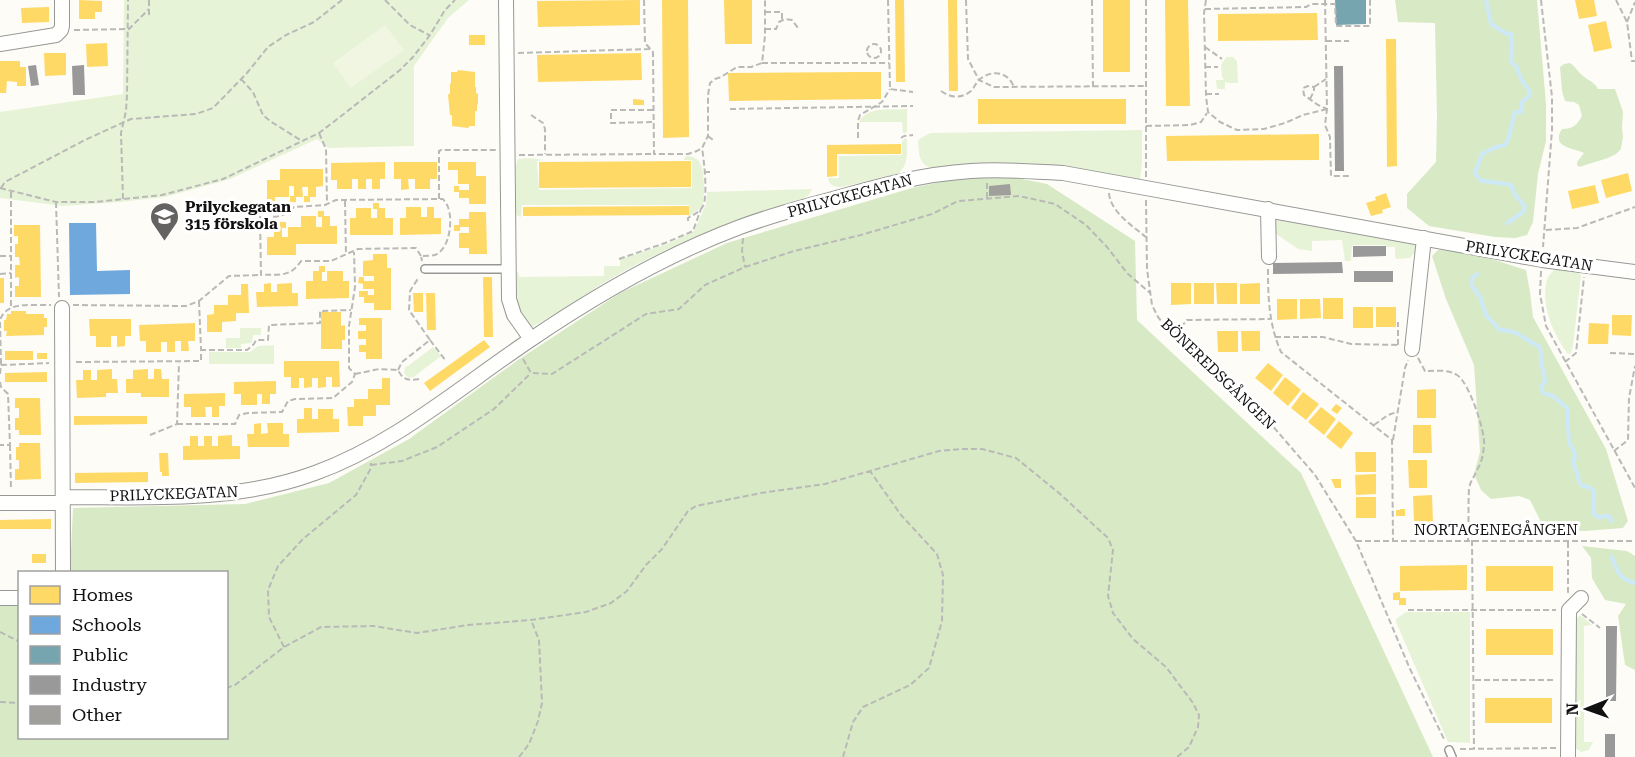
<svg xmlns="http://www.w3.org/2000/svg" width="1635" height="757" viewBox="0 0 1635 757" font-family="'Roboto Serif',serif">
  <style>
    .green { fill: #e7f3d7 }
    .forest { fill: #d8eac5 }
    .pitch { fill: #f0f6e1 }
    .homes { fill: #ffd966 }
    .schools { fill: #6fa8dc }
    .public { fill: #76a5af }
    .industry { fill: #999 }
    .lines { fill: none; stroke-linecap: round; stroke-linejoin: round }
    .stream { stroke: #cde8f7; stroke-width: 4 }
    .building { fill: #a19f9c }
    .service-casing { stroke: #979795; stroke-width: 10 }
    .minor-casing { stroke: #979795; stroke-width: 16 }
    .path { stroke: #b9b9b8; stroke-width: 2; stroke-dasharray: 6 3; stroke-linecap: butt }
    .service { stroke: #fffffe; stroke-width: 7 }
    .minor { stroke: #fffffe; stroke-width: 14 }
    .labels { text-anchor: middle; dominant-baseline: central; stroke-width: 6; stroke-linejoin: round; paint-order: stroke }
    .street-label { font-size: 15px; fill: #111; stroke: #fff }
    .poi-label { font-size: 15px; font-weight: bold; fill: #111; stroke: #fff; text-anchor: start }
  </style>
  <rect width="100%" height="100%" fill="#fdfcf7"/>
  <path class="green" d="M124 0H469L448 18 414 66V146L328 148 317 139 230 179 165 197 120 202 63 206 0 198V112L123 94Z
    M1226 57H1233L1237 61 1238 83H1228L1225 82V89H1217L1216 80H1224L1222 77 1221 65Z
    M907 109V132L905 133H903L902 122H859C867 106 891 110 907 109Z
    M1142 130V163L1140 180C1097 173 1054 163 1011 163 984 163 958 167 932 168 918 165 919 152 918 140L930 133Z
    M905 138 907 140C907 153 909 166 897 174L842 187C835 187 829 186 828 178H839V156L902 155V142Z
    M688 156C693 157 698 158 700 163 705 172 705 198 702 207L688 217 689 205H522L521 217 516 215V165L518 159 530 158 544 160 537 161 539 190 692 188V160H684L685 157Z
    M812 189 809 195 804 198C743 217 683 240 626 270 594 287 565 310 532 327 515 315 517 291 517 272H518L519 277 604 276V266H620V259L667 244 694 231 706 204 707 192Z
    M1277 219 1411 242 1415 246V252L1410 258 1397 259 1395 258V247H1386V245H1352L1351 261H1345L1342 240 1312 241V251L1298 249 1275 233 1274 224Z
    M1555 269 1578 271 1581 275 1573 346 1571 353 1568 354C1554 335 1540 305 1547 280 1548 276 1552 272 1555 269Z
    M240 328H261V335H253L252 343 241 344V348H226V338H240Z
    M274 345V364H209V352H250L258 346Z
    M433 347 441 356 415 376C410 379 407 378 404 373L405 367 408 366Z
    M1406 612H1470V743L1448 742 1396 622V619Z
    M1580 615 1592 625 1584 626V742H1593L1589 750 1581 752 1574 747 1575 625 1577 618Z"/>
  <path class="forest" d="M1395 0H1537L1546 104V141L1538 174 1533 222 1527 235 1515 238 1495 237 1429 226 1407 208V194L1436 162 1437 116 1435 23 1398 22Z
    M1570 63C1576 67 1577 71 1582 75 1588 81 1594 81 1598 89H1615L1623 112 1622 128 1623 137 1621 149 1616 154 1608 158 1579 167 1577 165V162L1584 153C1573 148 1550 147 1562 129 1573 129 1577 125 1582 116L1579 105 1574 102 1565 101 1562 91 1560 67 1564 64Z
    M987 172 1047 184 1135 241 1137 320 1301 473 1433 757H0V606L19 605 20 738H226V572H70L73 508 245 504 329 483 409 439 518 360 620 293 727 243 912 188Z
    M1438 250C1468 250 1498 261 1526 270L1530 292 1533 317 1606 449 1628 521 1623 528 1585 531 1548 530 1541 522 1530 500 1519 496 1491 499 1481 490 1474 474 1480 452 1474 365 1446 299 1432 256Z
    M1582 546 1627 551 1635 556V670L1625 665 1618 616 1626 604 1605 600 1592 578 1591 558Z"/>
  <path class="pitch" d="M385 25 404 50 351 88 333 63Z"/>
  <path class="homes" d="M79 0 102 1V12H95V19H79Z
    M640 0V25L538 27 537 1Z
    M662 0H688L689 137 663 138Z
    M724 0H752V44H725Z
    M895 0H904L905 82H896Z
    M948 0H957L958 91H949Z
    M1103 0H1130V72H1103Z
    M1165 0H1188L1190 106H1166Z
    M1575 0H1594L1597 16 1579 19Z
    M49 7V22L22 23 21 8Z
    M1317 13 1318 40 1218 41V14Z
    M1606 21 1612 48 1594 52 1588 25Z
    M469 35H485V45H469Z
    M1386 39H1396L1397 166 1387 167Z
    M107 43 108 66 87 67 86 44Z
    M44 53H66V75L45 76Z
    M641 53 642 80 538 82 537 55Z
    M0 61H20V67H26V86H17V82L7 81 6 93H0Z
    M458 70 475 72V87H476V93L478 94V104L477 105V111H475V126H470L468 128 452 126V115H450L448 95 450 93V83L451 84V72H457Z
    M859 72H881V99L729 101 728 73Z
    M633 99 644 100V105H633Z
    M978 99H1126V124H978Z
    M1319 134V160L1167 161 1166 136Z
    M901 144V154H837V176L827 177V145Z
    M691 161V187L539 188V162Z
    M385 162V179H380V189H372V179H366V189H358V179H352V189H337V180H331V163Z
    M394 162H437V179H430V189H415V179H408L409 189 401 190V179H394Z
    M448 162H476V176H486V204H469V198H459V192H454V186H459V190H469V184H458V170H448Z
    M280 169H323V186L316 187V197H310V202H304V196H308V187H302L303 197H296V202H290V196H294V186H289V197H275V207H267V180H280Z
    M1628 173 1632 191 1606 198 1601 180Z
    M1595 185 1599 203 1572 209 1568 191Z
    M1386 193 1391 207 1382 210 1383 213 1371 216 1366 203 1376 200 1375 197Z
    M373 203H379V208H385V218H393V235H350V218H356V208H371V218H377V209H373Z
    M689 206V215L523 216V207Z
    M406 207H421V217H427V207H434V218H441V234L400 235V218H406Z
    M318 211H324V216H330V226H337V244H296V255H267V237H274V227H280V222H286V228H282V237H288V227H301V216H316V227H322V217H318Z
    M469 212H486L487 254H469V248H459V233H469V227H460V231H454V225H459V219H469Z
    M14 225H40L41 297H15V286H19V277L15 278V265H20L19 257H15V244H18V236H14Z
    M373 254H387V268H391V310H374V303H364V297H359V291H368V295H374V289H363V284L358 283 359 277H364V281H374V276H363V261L373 260Z
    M319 266H325V272H322V281H327V271H343V281H349V298L306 299V281H313V271H319Z
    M483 277H492L493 337H484Z
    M0 278H4V303H0Z
    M271 283V292H277V284L292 283V293H298V306L257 307 256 292H264V284Z
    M1171 283H1191V304L1171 305Z
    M1194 283H1214V304H1194Z
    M1216 283H1237V304H1217Z
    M1260 283V304H1240V284Z
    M241 284H248L249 313H236V321L222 322V332H207V315L214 314V305H228V295H241Z
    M413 293H423V312H414Z
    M426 293H435L436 330H427Z
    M1323 298H1343V319H1323Z
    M1277 299H1297V319L1277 320Z
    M1300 299H1320L1321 318 1300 319Z
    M1353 307H1373V328H1353Z
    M1376 307H1396V327H1376Z
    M11 311H26V314H44V318H47V327H44V335L6 336 7 331H4V320H6L7 314H11Z
    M321 312H341V326L345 325V340H342V349H321Z
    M1612 315H1632L1631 336 1612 335Z
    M359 318H382V359H366V352H359V345H366V339H358V331H366V325H359Z
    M89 319H131V336H125V346L117 347V336H111V347H96V336H90Z
    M195 323V341H188L189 351H181V341H175V352H167V342H161V352H146V341H140L139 325Z
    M1589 323 1609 324 1608 344H1588Z
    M1217 331H1238V352H1218Z
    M1241 331H1260V351H1242Z
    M484 340 490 347 430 391 424 383Z
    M5 351H33V360H5Z
    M37 353H47V359H37Z
    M284 361H339L340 387H332V377H326V387L318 388V378H312V387L304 388V378H299V388H291V377H284Z
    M1268 363 1283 375 1271 391 1255 378Z
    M112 369V379H117L118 393H106V397L77 398 76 380H83V370H91V380H97V370Z
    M148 369V379H154V369H161L162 379H169V397H141V393H126V379H133V370Z
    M47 372V382H5V373Z
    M1285 377 1301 390 1288 406 1273 393Z
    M382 378H390V405H376V416H363V426H348L347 407H354V399H368V389H382Z
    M276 381V394H270V404H262V394H257V405H241V394H234V382Z
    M1436 389V418H1417V390Z
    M1303 392 1319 404 1306 420 1291 408Z
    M225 393V406H219V417H212V407H205L206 417H191V407H184V394Z
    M15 398H40L41 435H19V430H15V418H19V408H15Z
    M1336 404 1342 408 1337 414 1331 410Z
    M1321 407 1336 419 1324 435 1308 422Z
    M304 408H312V419H318V409H333V419H339V432L297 433V419H304Z
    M74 416H147V424L74 425Z
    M1339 421 1353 433 1341 449 1326 437Z
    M261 423V434L268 433 267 423H283V434H289V447H248L247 434H254V424Z
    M1413 425H1431L1432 453H1413Z
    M232 435V446H240V459L183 460V446H190V436H198V446H204V436H212V446H218V436Z
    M19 443H40L41 479 15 480V469H19V460H16V447H19Z
    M1355 452H1376V472H1356Z
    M159 453H168L169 476H162V472H160Z
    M1408 460H1427V488H1409Z
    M148 472V482L75 483V473Z
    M1376 474V494L1356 495 1355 475Z
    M1331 479H1341V488H1335Z
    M1432 495 1433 523H1414L1413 496Z
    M1356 497H1376V518H1356Z
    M1400 509H1405V516H1396V510H1400Z
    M51 519V529H0V520Z
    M32 554H46V563H32Z
    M1467 565V590L1400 591V566Z
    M1486 566H1553V591H1486Z
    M1400 592V598H1406V605H1399V600H1393V593Z
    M1486 629H1553V655H1486Z
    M1485 698H1552V723H1485Z"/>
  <path class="schools" d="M69 223H96L97 271 130 270V294L70 295Z"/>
  <path class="public" d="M1335 0H1366V24L1336 25Z"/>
  <path class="industry" d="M36 65 39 85 31 86 28 66Z
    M84 65 85 95H73L72 66Z
    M1334 66H1343L1344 171H1335Z
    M1353 246H1386V256L1353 257Z
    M1342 262 1343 273 1273 274V263Z
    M1354 271H1393V282H1354Z
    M1606 626H1617L1616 701H1606Z
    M1605 734H1615V757H1605Z"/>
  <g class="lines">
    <path class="stream" d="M1486 0 1491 24 1505 33 1511 34C1513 43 1510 53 1511 62L1516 66 1521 79 1530 92 1529 96 1521 103 1522 112H1515L1508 140 1505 145 1496 147 1482 154 1475 173 1480 180C1490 183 1500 182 1511 185L1515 195 1525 207 1523 212 1507 223
      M1477 274 1472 278V286L1480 297 1486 315 1500 330C1516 329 1527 341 1540 347 1541 353 1541 357 1541 363 1542 369 1545 375 1545 382L1541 386 1543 393 1553 396 1567 408 1569 443 1573 449 1576 458 1573 460C1573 465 1575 466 1576 470 1579 476 1577 479 1581 485L1588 487 1594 491V514L1600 518 1604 516H1609L1612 521
      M1612 557C1617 571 1619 579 1635 583"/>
  </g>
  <path class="building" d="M1010 184 1011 195 989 196V186Z"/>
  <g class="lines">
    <defs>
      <path id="service" d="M425 269H508
        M1449 750 1452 757"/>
      <path id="minor" d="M506 0 509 299 514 315 531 339
        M0 44 56 35 61 30 62 26V0
        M1268 209 1269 257
        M62 308 63 572
        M1412 349 1424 238
        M63 497C147 497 234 503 315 473 395 444 460 387 530 340 596 295 665 255 740 227 770 216 802 207 833 199 878 186 923 174 971 171 1001 169 1032 171 1063 173L1542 260 1635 272
        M0 503H63
        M0 598H20
        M1568 757 1569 610 1581 598"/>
    </defs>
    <use href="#service" class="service-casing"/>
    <use href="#minor" class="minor-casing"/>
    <path class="path" d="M149 0V18
      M385 0 410 25 429 35
      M644 0 645 43 653 52 654 154H688L697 151 702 148 708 136V95L710 83 715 79 721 77 737 67H751L762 63 765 36V0
      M888 0 890 89 913 92
      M966 0 968 59 979 80 994 87 1146 86
      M1092 0 1093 87
      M1146 0V177
      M1206 0 1204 13 1206 96 1208 112 1220 122 1237 130 1264 129 1285 123 1303 115 1327 109
      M1325 0 1327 109 1325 125 1330 137 1331 176H1349
      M1541 0 1552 97V130L1543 247
      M1616 0 1627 22 1632 61H1635
      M1205 9 1306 7 1312 4H1335L1336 26H1370V0
      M765 12H782V19
      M1627 22 1635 2
      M765 29H776L779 22 785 19 792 20 798 28
      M74 30 129 29 149 9
      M1326 41H1349
      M867 51a7 7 0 1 1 14 0a7 7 0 1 1-14 0Z
      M1205 47 1222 59
      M518 53 650 49
      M762 63H889
      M1205 67H1218
      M241 79 253 92 263 115 270 121 302 141
      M1314 87 1326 79
      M941 91C951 98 961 99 971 91 975 87 976 82 980 79 993 69 1008 72 1014 87
      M1206 94H1219
      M1310 99 1314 91V87L1308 86 1303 88 1304 95 1318 105 1327 109
      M730 109 913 106
      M653 110H611V123L654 122
      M531 115 543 123 545 129V154
      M1146 126 1190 125 1201 122 1207 113
      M319 133 326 149 327 204
      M708 136 713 140
      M858 138V121L860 115 882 102 890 89
      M901 138 904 136 913 135
      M519 155 654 154
      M704 172H713
      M987 183V198
      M0 188 56 202H95L162 195 223 179 319 133 336 120 400 70 413 57 430 35 445 10 455 0
      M1 188 5 182 85 140 131 119 196 114 213 108 247 73 268 47 286 35 314 22 342 0
      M11 192V306
      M1109 193C1110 212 1134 227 1147 238
      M123 199 121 133 126 111 127 95 128 0
      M439 199V151L441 150H496
      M1146 200 1147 269 1152 305 1158 317 1167 328 1197 352 1270 423 1315 475 1356 541 1410 669 1445 741
      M345 201 346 255
      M56 202 59 297
      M688 221V218C693 215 700 212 703 206 708 196 704 160 702 148
      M1546 230 1577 228 1635 207
      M743 238 742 251 745 267
      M0 256H11
      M421 256 416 248 358 249 331 261H301C290 278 279 274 261 275L260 217C275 217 284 218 294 207L325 205 336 200 443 199C445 202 447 204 448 207 453 220 450 249 435 255 431 256 426 256 421 256L422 261
      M619 259 665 243 693 231 701 209
      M1268 269C1268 298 1269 325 1281 352L1392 440 1393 540
      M1541 271 1540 294 1546 326 1635 488
      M0 274 11 273
      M199 301 201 349
      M73 305 186 306 199 301 229 276 261 275
      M1175 334 1187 320 1270 319
      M1275 337H1323L1351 344 1400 345
      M430 340 446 361
      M1398 345V322
      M1610 353 1635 354
      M1418 358 1425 371C1435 371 1448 369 1457 375 1469 382 1486 433 1484 446 1483 454 1482 462 1478 468 1475 476 1470 481 1469 489 1468 506 1469 523 1468 540
      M523 359 531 373 552 374 646 314 679 309 705 285 745 267 794 251 861 235 932 214 958 201 1019 196 1055 204 1086 225 1107 247 1127 273 1150 293
      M76 362 201 361V350H247L254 344 256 340H268L269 325 320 323V311L351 310
      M1565 362 1576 353 1584 277
      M1 364 0 320C7 300 33 306 51 305
      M398 370 402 362 430 340 409 310 410 291 419 277
      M0 374 1 365 49 363
      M355 374 379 369 398 370C403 380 408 381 419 379
      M0 382 1 387 8 394 10 445H0
      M177 424H235L239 415 248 413 282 412 288 401 295 399 333 398 352 382 355 374 349 368V326L355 287 354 252
      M1374 425 1388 415 1397 412
      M150 435 177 424 179 363
      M1393 440 1405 368 1408 360
      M10 445 11 489
      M1614 451 1628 440 1629 398 1635 366
      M371 465 402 461 437 447 494 409 531 373
      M1472 540 1474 749
      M1356 541H1635
      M1568 542V592L1570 593
      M1408 610H1556
      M1582 614 1600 628
      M0 632 20 642
      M284 647 269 617 268 590 278 566 303 539 356 495 370 470 371 463
      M1475 680H1556
      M226 688 235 685 284 647 321 627 373 626 417 633 468 625 531 620 586 612 611 603 627 591 646 565 662 549 688 511 696 506 761 493 825 484 939 451 961 449H982L1016 458 1059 493 1108 538 1113 550 1108 596 1113 613 1133 639 1166 667 1193 703 1199 715 1198 727 1189 747 1177 757
      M0 702 20 703
      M1460 749 1556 748
      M519 757 529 744 538 721 542 703 539 640 531 620
      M843 757 853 722 863 707 910 685 929 668 942 621 943 575 937 554 901 515 870 471"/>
    <use href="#service" class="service"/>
    <use href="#minor" class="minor"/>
  </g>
  <defs>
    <symbol id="school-pin" viewBox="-11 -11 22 30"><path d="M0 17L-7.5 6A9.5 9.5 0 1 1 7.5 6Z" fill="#646362" stroke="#fff"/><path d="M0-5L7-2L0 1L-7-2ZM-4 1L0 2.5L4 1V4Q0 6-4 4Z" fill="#fff"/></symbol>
  </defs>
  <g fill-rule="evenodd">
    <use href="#school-pin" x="148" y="200" width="33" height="45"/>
  </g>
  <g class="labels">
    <g class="street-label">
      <text transform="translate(850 196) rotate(-15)">PRILYCKEGATAN</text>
      <text transform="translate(1529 256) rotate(9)">PRILYCKEGATAN</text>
      <text transform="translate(1218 374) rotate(44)">BÖNEREDSGÅNGEN</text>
      <text transform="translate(174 494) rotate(-2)">PRILYCKEGATAN</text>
      <text x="1496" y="530">NORTAGENEGÅNGEN</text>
    </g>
    <g class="poi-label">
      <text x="185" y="207">Prilyckegatan<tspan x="185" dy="17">315 förskola</tspan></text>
    </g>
  </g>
  <rect x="18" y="571" width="210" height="168" fill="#ffffff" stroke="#a0a0a0" stroke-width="1.5"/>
  <rect x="30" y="586" width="30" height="18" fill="#ffd966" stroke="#a0a0a0" stroke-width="1.5"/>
  <text x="72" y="601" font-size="18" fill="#111111">Homes</text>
  <rect x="30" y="616" width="30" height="18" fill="#6fa8dc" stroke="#a0a0a0" stroke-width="1.5"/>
  <text x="72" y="631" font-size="18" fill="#111111">Schools</text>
  <rect x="30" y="646" width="30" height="18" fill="#76a5af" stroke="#a0a0a0" stroke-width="1.5"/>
  <text x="72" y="661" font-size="18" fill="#111111">Public</text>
  <rect x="30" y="676" width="30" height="18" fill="#999999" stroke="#a0a0a0" stroke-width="1.5"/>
  <text x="72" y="691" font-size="18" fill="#111111">Industry</text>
  <rect x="30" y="706" width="30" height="18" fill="#a19f9c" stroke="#a0a0a0" stroke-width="1.5"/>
  <text x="72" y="721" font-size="18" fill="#111111">Other</text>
  <g transform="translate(1587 709) rotate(269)" stroke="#ffffff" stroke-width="4.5" paint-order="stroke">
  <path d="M0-4.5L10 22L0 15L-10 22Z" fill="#111111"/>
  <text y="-9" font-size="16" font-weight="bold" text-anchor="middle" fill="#111111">N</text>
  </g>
</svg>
